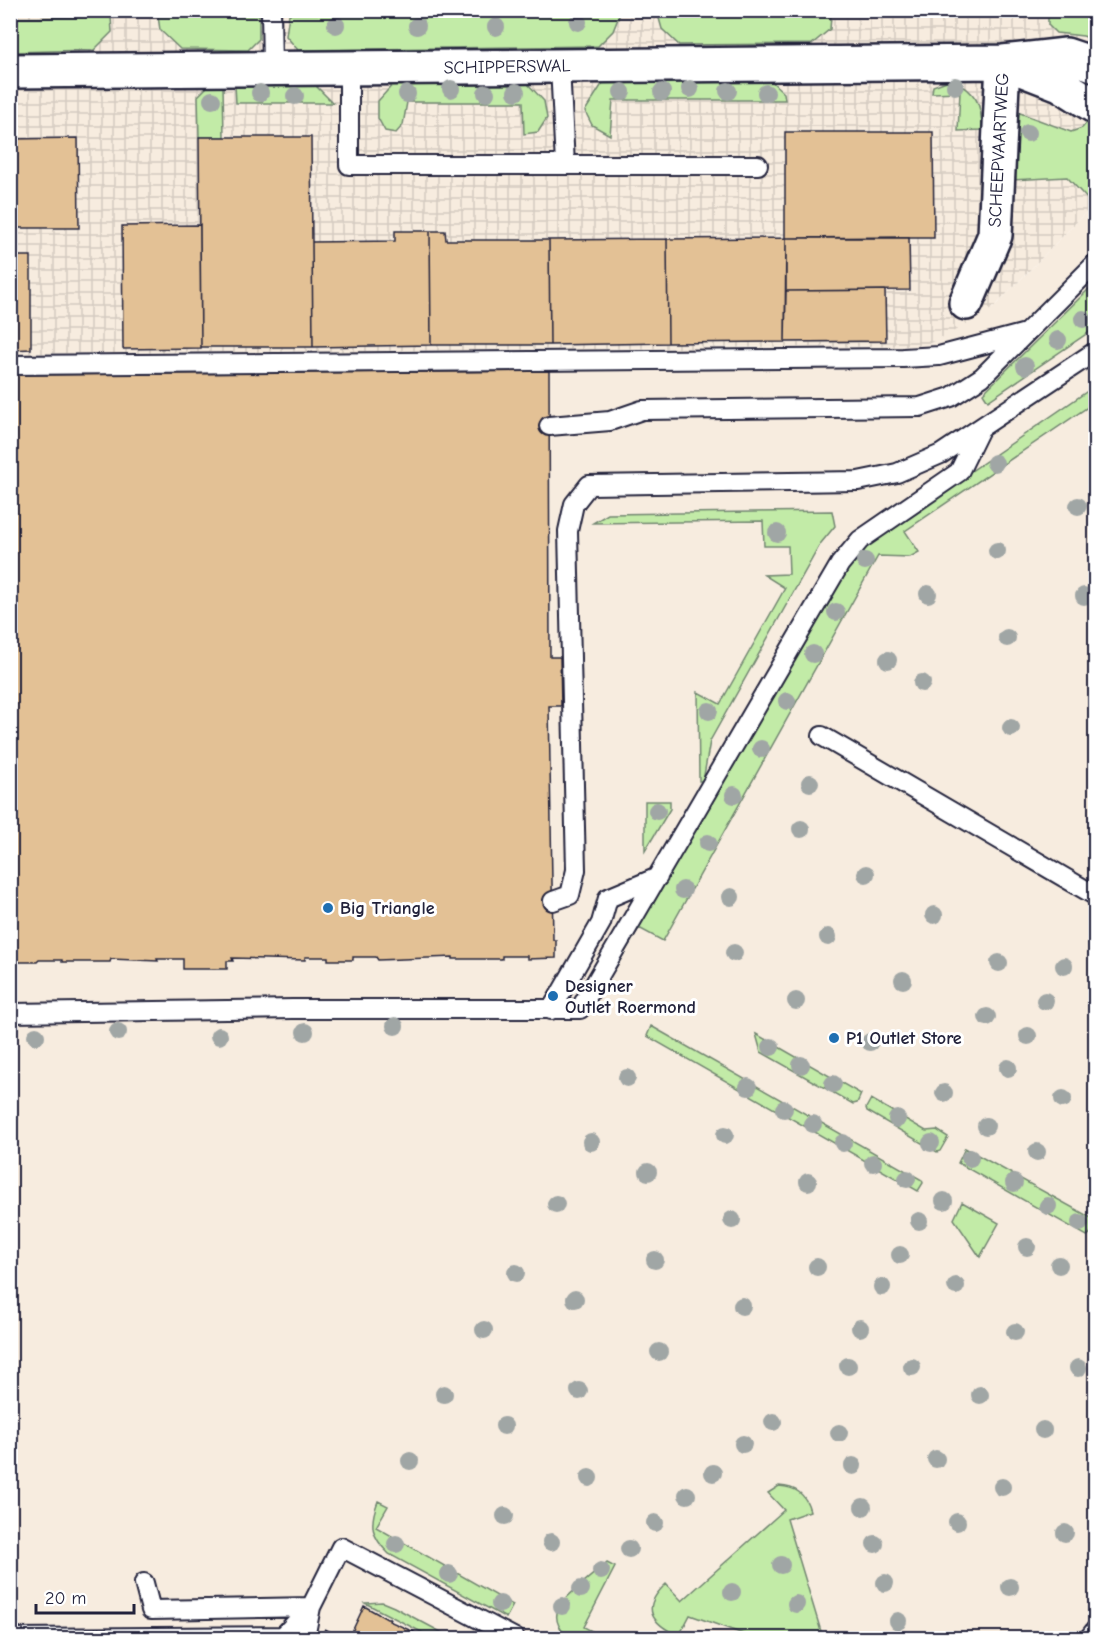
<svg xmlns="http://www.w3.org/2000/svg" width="1106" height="1649" viewBox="0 0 1106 1649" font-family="'Comic Neue',sans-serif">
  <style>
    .built { fill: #f7ecdf }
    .industrial { fill: url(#industrial-grid) }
    .green { fill: #c2eba7; stroke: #728671; stroke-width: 1.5 }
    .building { fill: #e3c195; stroke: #22223b; stroke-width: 1.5 }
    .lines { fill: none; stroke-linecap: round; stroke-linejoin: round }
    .service-casing { stroke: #22223b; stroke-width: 22 }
    .minor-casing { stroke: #22223b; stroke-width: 38 }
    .service { stroke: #fff; stroke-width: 18 }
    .minor { stroke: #fff; stroke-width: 33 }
    .tree { fill: #a0a6a5 }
    .poi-dot { fill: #1f6fb2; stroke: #fff; stroke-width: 2 }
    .labels { text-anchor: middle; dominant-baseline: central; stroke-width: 6; stroke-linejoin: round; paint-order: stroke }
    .street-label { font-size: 18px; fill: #22223b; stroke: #fff }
    .poi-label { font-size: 18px; font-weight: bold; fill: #22223b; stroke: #fff; text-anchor: start }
  </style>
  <defs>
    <pattern id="industrial-grid" width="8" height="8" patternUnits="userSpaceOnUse" patternTransform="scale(1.5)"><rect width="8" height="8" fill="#f7ecdf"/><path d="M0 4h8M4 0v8" fill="none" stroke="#d3cac0"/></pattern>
  </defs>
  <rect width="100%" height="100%" fill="#fff"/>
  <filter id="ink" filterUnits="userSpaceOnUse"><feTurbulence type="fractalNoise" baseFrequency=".0167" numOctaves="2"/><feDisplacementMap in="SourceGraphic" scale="12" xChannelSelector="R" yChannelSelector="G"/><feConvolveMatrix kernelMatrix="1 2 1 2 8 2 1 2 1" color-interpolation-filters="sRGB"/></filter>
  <g filter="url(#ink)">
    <path class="built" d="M1095 203V1638H11L10 354 924 346 993 308Z"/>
    <path class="industrial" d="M10 11H1095V203L993 308 972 322 924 346 11 354Z"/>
    <path class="green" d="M824 10V17H831L830 29 812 44 679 45 662 29 657 11Z
      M609 11H621L613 31 598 46 298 50 286 36 289 14Z
      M1095 13V40L1083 36 1056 33 1048 25V14Z
      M259 15V39L248 50 180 49 160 30 158 16Z
      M111 17 112 32 94 50 11 52V18Z
      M768 78 784 93 785 100H613L610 135 592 125 585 111 604 81Z
      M952 79C976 92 982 103 982 130L958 131 960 92 932 93 933 86Z
      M525 81 544 101 547 118 538 132 524 134 523 102H407L403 125 396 133 385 131 378 118V101L395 82Z
      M313 83 333 103H236L235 85Z
      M223 85 224 137H199L198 96 208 86Z
      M1012 110 1071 132 1082 128 1090 119 1095 123 1096 203 1093 205 1067 177 1012 180Z
      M1095 283V328L988 401 983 393Z
      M1095 386V402L905 531 919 552 910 557 878 556 663 941 639 928 615 969 610 966 836 579 862 546Z
      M832 511 835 526 821 543 710 741 703 781H699L698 692 720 704 785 588 764 575 789 574 788 546H764L763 521 593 523 608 514Z
      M645 801H670V809L645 851Z
      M651 1026 922 1180 923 1183 918 1191 647 1036Z
      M756 1034 861 1094 857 1103 853 1104 761 1052Z
      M871 1099 926 1131 937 1130 948 1137 940 1151 937 1152 867 1111 866 1108Z
      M965 1148 1095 1220C1096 1226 1092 1233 1087 1236L958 1163Z
      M962 1202 999 1223 980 1257 954 1219Z
      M779 1486C796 1487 806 1494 810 1511L787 1519 823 1638H765L746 1635 690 1615 679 1636C651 1623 640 1608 666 1584L682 1601 784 1510 768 1493Z
      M378 1501 388 1506 376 1527 513 1605 506 1618 389 1554C371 1536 369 1525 378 1501Z
      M607 1563 615 1567 584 1627 605 1638C596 1639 586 1640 577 1638 560 1636 551 1618 561 1604 569 1593 595 1573 607 1563Z
      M382 1602 394 1607 452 1638H433L365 1603Z"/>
    <path class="building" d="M785 132H933L934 238H786L785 342 668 343 667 239 785 238Z
      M199 137H311L313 347H201Z
      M78 138 79 228H10V139Z
      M200 225 201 348 123 349 122 226Z
      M395 231H430L431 345 313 347 312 242 395 241Z
      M430 231H445L446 240H549L550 345H431Z
      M909 237 910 290 786 291V238Z
      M667 239 668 343 550 345 549 240Z
      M10 256H31V349L10 350Z
      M885 290 886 341 785 342 786 291Z
      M549 371 550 657H560L561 706H549L553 940H556V958L527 959V956H502V959H453V957L378 960 376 957H353V960H328V957H305V960L232 958 233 961H227V969H183V959H157L158 961 111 959 110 962H62V960H39L37 962H10V375Z
      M364 1606 387 1619H390L389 1621 414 1632 413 1633 423 1638H347H349Z
      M325 1629 343 1638H320Z"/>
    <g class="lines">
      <defs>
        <path id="service" d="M271 10 272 69
          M560 66 565 165
          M349 68V165H758
          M10 365 903 358 939 356 1026 333
          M549 426 610 421 642 410 920 407 951 397 982 377 1096 263
          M822 736 1096 896
          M553 901 570 895 576 870 568 531 574 504 589 485 858 481 897 473 941 454 1096 351
          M551 1010 601 923 608 898 658 877
          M10 1013 293 1009H580L840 564 860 540 959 472 980 429
          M144 1583 151 1610 311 1607
          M10 1638 283 1636 311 1607
          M305 1638 311 1607 341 1547 515 1638
          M1089 1638 1096 1629"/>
        <path id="minor" d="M1008 64 1060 84 1096 107
          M10 71 1003 62 1066 55 1096 65
          M966 303 995 235 1003 62"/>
      </defs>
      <use href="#service" class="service-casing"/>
      <use href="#minor" class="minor-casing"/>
      <use href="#service" class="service"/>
      <use href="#minor" class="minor"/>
    </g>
    <g class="tree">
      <circle cx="578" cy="22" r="9"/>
      <circle cx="336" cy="25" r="9"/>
      <circle cx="417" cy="26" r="9"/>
      <circle cx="496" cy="27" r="9"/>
      <circle cx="955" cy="86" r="9"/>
      <circle cx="451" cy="89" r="9"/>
      <circle cx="690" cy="89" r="9"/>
      <circle cx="728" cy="91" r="9"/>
      <circle cx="516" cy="92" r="9"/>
      <circle cx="622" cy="92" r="9"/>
      <circle cx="662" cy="92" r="9"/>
      <circle cx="260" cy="93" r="9"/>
      <circle cx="486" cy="93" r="9"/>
      <circle cx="766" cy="93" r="9"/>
      <circle cx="407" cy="94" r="9"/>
      <circle cx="295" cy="96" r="9"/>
      <circle cx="212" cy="100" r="9"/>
      <circle cx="1028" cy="133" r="9"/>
      <circle cx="1083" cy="319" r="9"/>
      <circle cx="1058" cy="340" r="9"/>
      <circle cx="1025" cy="366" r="9"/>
      <circle cx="995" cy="463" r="9"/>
      <circle cx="1078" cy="506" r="9"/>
      <circle cx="777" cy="533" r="9"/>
      <circle cx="997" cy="551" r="9"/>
      <circle cx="865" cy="561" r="9"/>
      <circle cx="928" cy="594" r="9"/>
      <circle cx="1084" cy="596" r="9"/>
      <circle cx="836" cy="612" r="9"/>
      <circle cx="1007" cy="638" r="9"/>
      <circle cx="813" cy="654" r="9"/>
      <circle cx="888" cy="660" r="9"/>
      <circle cx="922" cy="683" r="9"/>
      <circle cx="787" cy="701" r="9"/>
      <circle cx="709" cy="711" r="9"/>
      <circle cx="1011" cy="728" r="9"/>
      <circle cx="761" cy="749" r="9"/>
      <circle cx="810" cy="783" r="9"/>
      <circle cx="734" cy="795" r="9"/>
      <circle cx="657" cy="811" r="9"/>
      <circle cx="801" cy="829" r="9"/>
      <circle cx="708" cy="843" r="9"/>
      <circle cx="866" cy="874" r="9"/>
      <circle cx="683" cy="890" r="9"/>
      <circle cx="731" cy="897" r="9"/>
      <circle cx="934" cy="915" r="9"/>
      <circle cx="828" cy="937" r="9"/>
      <circle cx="734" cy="953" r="9"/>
      <circle cx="999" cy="963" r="9"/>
      <circle cx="1064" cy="966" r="9"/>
      <circle cx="903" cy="980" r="9"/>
      <circle cx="796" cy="1001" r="9"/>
      <circle cx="1045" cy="1001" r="9"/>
      <circle cx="987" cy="1017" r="9"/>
      <circle cx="395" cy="1026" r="9"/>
      <circle cx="118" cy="1032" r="9"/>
      <circle cx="305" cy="1032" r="9"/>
      <circle cx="36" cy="1036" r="9"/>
      <circle cx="219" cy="1036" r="9"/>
      <circle cx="1028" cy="1036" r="9"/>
      <circle cx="870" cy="1042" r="9"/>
      <circle cx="771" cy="1047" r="9"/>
      <circle cx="801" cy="1065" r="9"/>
      <circle cx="1008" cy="1068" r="9"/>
      <circle cx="627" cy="1078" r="9"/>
      <circle cx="833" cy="1084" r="9"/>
      <circle cx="748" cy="1087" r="9"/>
      <circle cx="944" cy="1093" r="9"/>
      <circle cx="1063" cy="1099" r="9"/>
      <circle cx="784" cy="1109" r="9"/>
      <circle cx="897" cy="1119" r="9"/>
      <circle cx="813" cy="1124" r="9"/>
      <circle cx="986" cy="1126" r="9"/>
      <circle cx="725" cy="1135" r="9"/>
      <circle cx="591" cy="1142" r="9"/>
      <circle cx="843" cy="1143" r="9"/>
      <circle cx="931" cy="1143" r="9"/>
      <circle cx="1037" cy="1152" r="9"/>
      <circle cx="970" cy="1158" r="9"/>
      <circle cx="873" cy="1163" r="9"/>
      <circle cx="648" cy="1172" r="9"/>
      <circle cx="907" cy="1179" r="9"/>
      <circle cx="808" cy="1182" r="9"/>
      <circle cx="1014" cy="1183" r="9"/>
      <circle cx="944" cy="1201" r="9"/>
      <circle cx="556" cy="1204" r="9"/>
      <circle cx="1048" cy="1206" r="9"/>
      <circle cx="732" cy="1220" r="9"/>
      <circle cx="919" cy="1221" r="9"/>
      <circle cx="1080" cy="1223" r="9"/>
      <circle cx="1027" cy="1247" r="9"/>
      <circle cx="900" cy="1255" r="9"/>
      <circle cx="655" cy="1260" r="9"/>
      <circle cx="1059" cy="1265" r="9"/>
      <circle cx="817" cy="1267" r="9"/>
      <circle cx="516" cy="1273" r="9"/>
      <circle cx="956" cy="1286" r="9"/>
      <circle cx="882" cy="1287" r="9"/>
      <circle cx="575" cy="1299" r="9"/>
      <circle cx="742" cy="1306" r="9"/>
      <circle cx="860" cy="1328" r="9"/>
      <circle cx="484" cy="1330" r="9"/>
      <circle cx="1015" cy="1332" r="9"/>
      <circle cx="659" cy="1352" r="9"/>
      <circle cx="848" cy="1366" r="9"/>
      <circle cx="912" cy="1367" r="9"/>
      <circle cx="1078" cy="1368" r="9"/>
      <circle cx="579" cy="1391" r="9"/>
      <circle cx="444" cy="1394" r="9"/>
      <circle cx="980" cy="1395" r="9"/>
      <circle cx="773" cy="1422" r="9"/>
      <circle cx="504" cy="1426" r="9"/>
      <circle cx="1043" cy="1430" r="9"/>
      <circle cx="839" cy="1433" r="9"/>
      <circle cx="743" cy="1444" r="9"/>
      <circle cx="936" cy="1459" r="9"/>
      <circle cx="410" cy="1461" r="9"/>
      <circle cx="853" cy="1466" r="9"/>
      <circle cx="713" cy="1473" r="9"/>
      <circle cx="589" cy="1478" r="9"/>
      <circle cx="1002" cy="1487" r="9"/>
      <circle cx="687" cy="1495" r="9"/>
      <circle cx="863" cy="1507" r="9"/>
      <circle cx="505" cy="1516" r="9"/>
      <circle cx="957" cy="1522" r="9"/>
      <circle cx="655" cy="1523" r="9"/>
      <circle cx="1065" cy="1533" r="9"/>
      <circle cx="551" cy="1542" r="9"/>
      <circle cx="396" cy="1544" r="9"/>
      <circle cx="875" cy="1544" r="9"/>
      <circle cx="629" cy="1549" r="9"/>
      <circle cx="781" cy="1565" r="9"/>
      <circle cx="601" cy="1571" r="9"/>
      <circle cx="449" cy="1574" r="9"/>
      <circle cx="885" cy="1583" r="9"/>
      <circle cx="1010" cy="1587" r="9"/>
      <circle cx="581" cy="1589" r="9"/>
      <circle cx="732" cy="1592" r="9"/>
      <circle cx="500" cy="1604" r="9"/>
      <circle cx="796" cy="1604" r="9"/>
      <circle cx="562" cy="1606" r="9"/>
      <circle cx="898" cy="1621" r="9"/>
    </g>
  </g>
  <g class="poi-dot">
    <circle cx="328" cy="908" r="6"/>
    <circle cx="553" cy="996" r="6"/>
    <circle cx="834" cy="1038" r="6"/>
  </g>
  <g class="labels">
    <g class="street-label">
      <text transform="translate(507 67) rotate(-1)">SCHIPPERSWAL</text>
      <text transform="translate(999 150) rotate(-87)">SCHEEPVAARTWEG</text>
    </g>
    <g class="poi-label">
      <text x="340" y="908">Big Triangle</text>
      <text x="565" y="986">Designer<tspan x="565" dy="21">Outlet Roermond</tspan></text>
      <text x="846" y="1038">P1 Outlet Store</text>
    </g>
  </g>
  <rect width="1106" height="1649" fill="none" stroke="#fff" stroke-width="36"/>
  <rect x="18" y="18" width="1070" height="1613" fill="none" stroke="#22223b" stroke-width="2" filter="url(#ink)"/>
  <path d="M36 1604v9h98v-9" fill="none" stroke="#22223b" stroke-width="3"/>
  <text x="45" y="1604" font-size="18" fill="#22223b" stroke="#ffffff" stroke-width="4.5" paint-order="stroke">20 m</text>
</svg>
